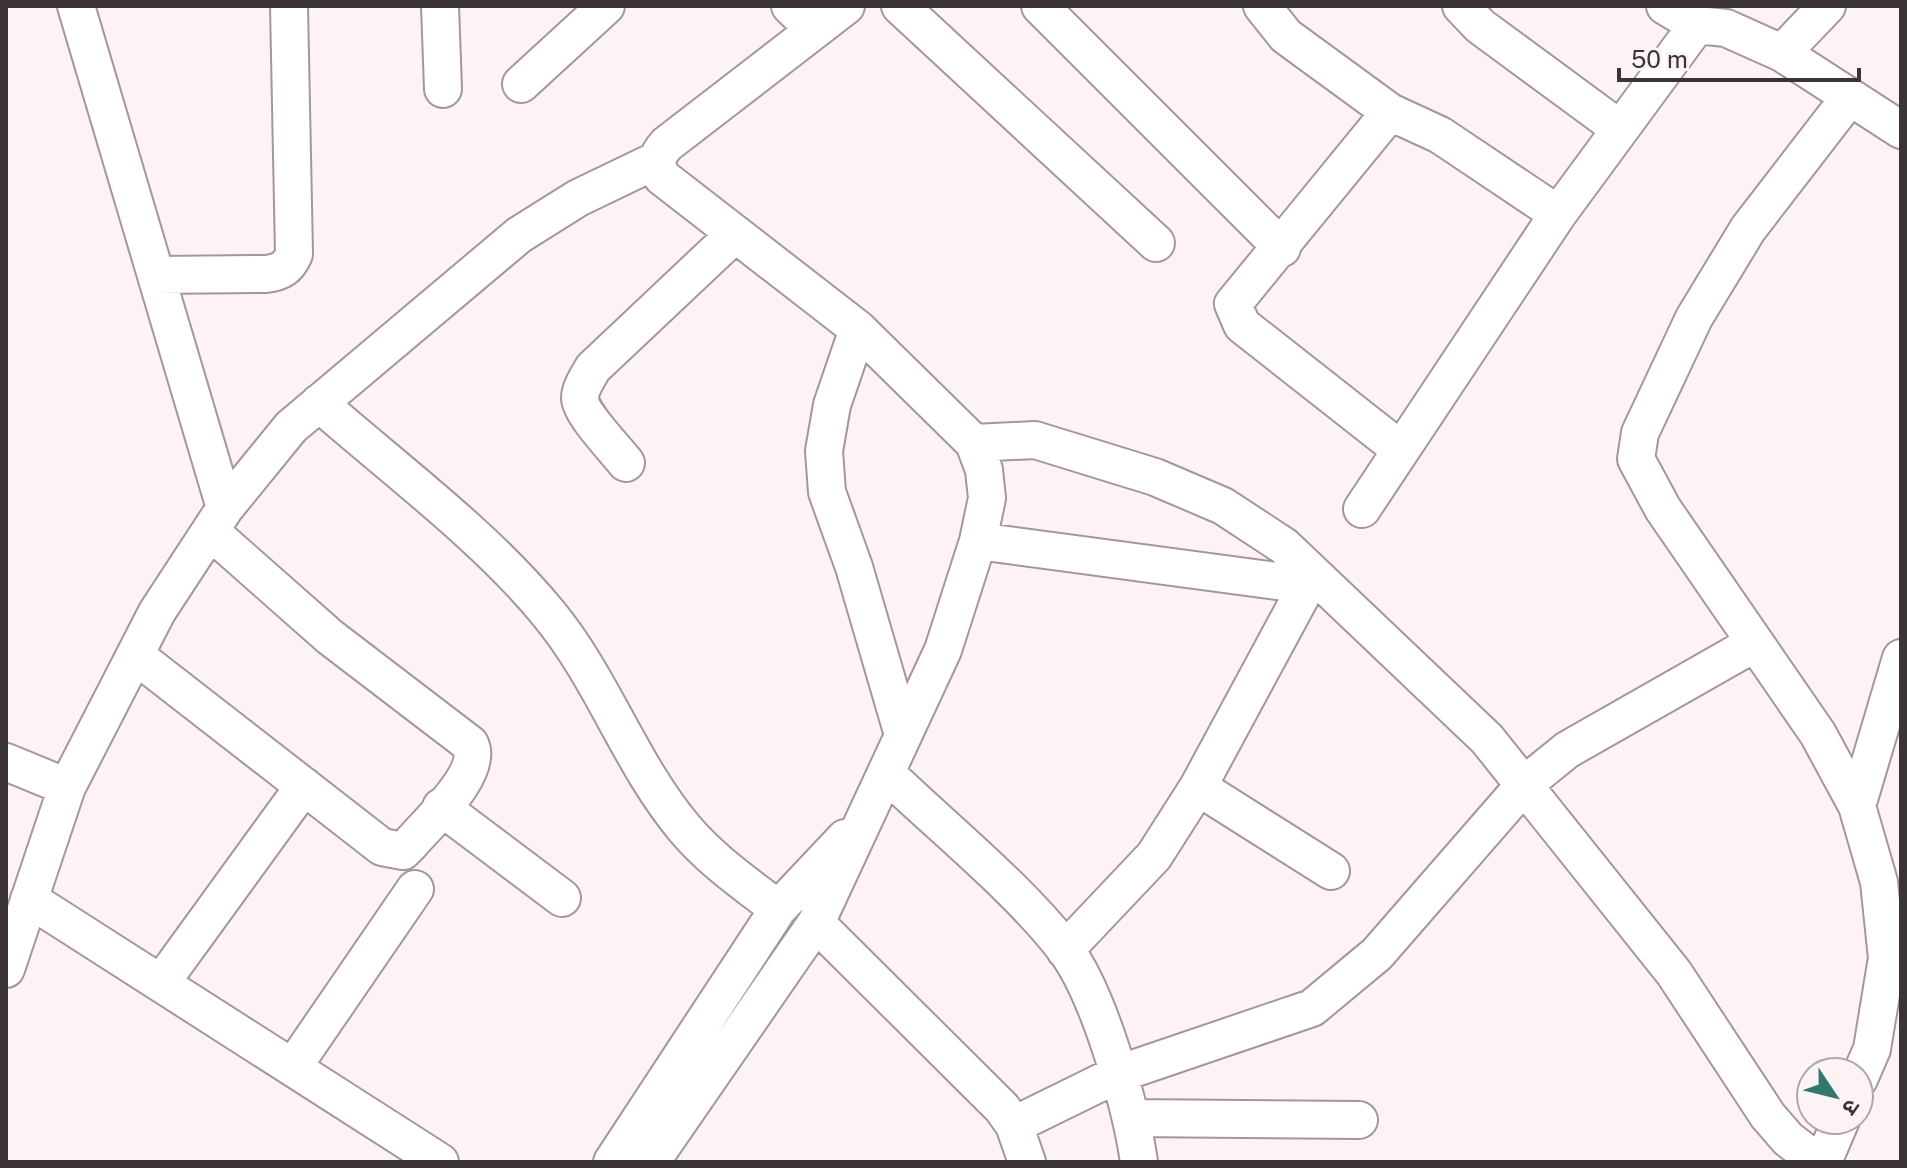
<svg xmlns="http://www.w3.org/2000/svg" width="1907" height="1168" viewBox="0 0 1907 1168" font-family="'Public Sans','Noto Sans Devanagari',sans-serif">
  <style>
    .lines { fill: none; stroke-linecap: round; stroke-linejoin: round }
    .minor-casing { stroke: #a79697; stroke-width: 40 }
    .minor { stroke: #fff; stroke-width: 36 }
  </style>
  <rect width="100%" height="100%" fill="#fef3f4"/>
  <g class="lines">
    <defs>
      <path id="minor" d="M76 6 225 508
        M440 6 443 89
        M790 6 815 30
        M900 6 1156 243
        M1040 6 1282 248
        M1262 6 1286 36 1390 112 1440 135 1558 214
        M1461 6 1480 26 1620 129
        M1665 6 1697 25 1726 28 1782 53 1901 130
        M1782 53 1827 6
        M521 84 606 6
        M1849 98 1748 229 1694 318 1640 433 1636 459 1663 509 1818 734 1857 806 1879 882 1887 958 1872 1049 1859 1079
        M1390 112 1233 304 1242 325 1401 450
        M156 275 266 274C281 272 288 268 294 254L289 6
        M858 329 832 405 824 451 827 492 854 567 903 735
        M319 403C394 469 486 537 548 613 603 679 630 764 685 829 711 860 746 884 778 909
        M974 443 1035 440 1155 477 1223 506 1284 546 1487 739 1674 973 1768 1116 1788 1139 1818 1162
        M626 463C616 450 580 413 580 398 580 388 588 377 593 368L735 234
        M1362 509 1558 214 1697 25
        M978 541 1307 585
        M135 655 382 847 403 851 411 843C430 821 484 772 470 744L330 637 210 531
        M6 762 67 787
        M886 773C942 827 1019 889 1065 949 1099 994 1131 1106 1139 1162
        M1198 787 1331 871
        M1857 806 1901 658
        M441 807 562 898
        M29 899 440 1162
        M816 923 1002 1108 1014 1125 1027 1162
        M1065 950 1154 856 1198 787 1313 574
        M6 969 67 787 157 612 225 508 291 427 519 235 578 198 657 160
        M161 983 304 786
        M293 1067 415 889
        M1133 1118 1359 1120
        M1014 1125 1118 1074 1312 1008 1377 954 1525 784 1567 750 1755 643
        M612 1162 778 909 845 838
        M651 1162 816 923 943 650 978 541 987 498 984 470 974 443 858 329 662 177C655 163 656 156 667 144L846 6
        M1823 1162 1841 1120"/>
    </defs>
    <use href="#minor" class="minor-casing"/>
    <use href="#minor" class="minor"/>
  </g>
  <rect width="1907" height="1168" fill="none" stroke="#3b3435" stroke-width="16"/>
  <g transform="translate(1835 1096) rotate(125)"><circle r="38" fill="#fef3f4" stroke="#b0a7a8" stroke-width="2"/>
  <path d="M0-6L14 30L0 20L-14 30Z" fill="#32776c"/>
  <text y="-12" font-size="22" font-weight="bold" text-anchor="middle" fill="#3b3435">उ</text>
  </g>
  <path d="M1619 68v12h240v-12" fill="none" stroke="#3b3435" stroke-width="4"/>
  <text x="1631" y="68" font-size="24" fill="#3b3435" stroke="#fef3f4" stroke-width="6" paint-order="stroke">50 m</text>
</svg>
